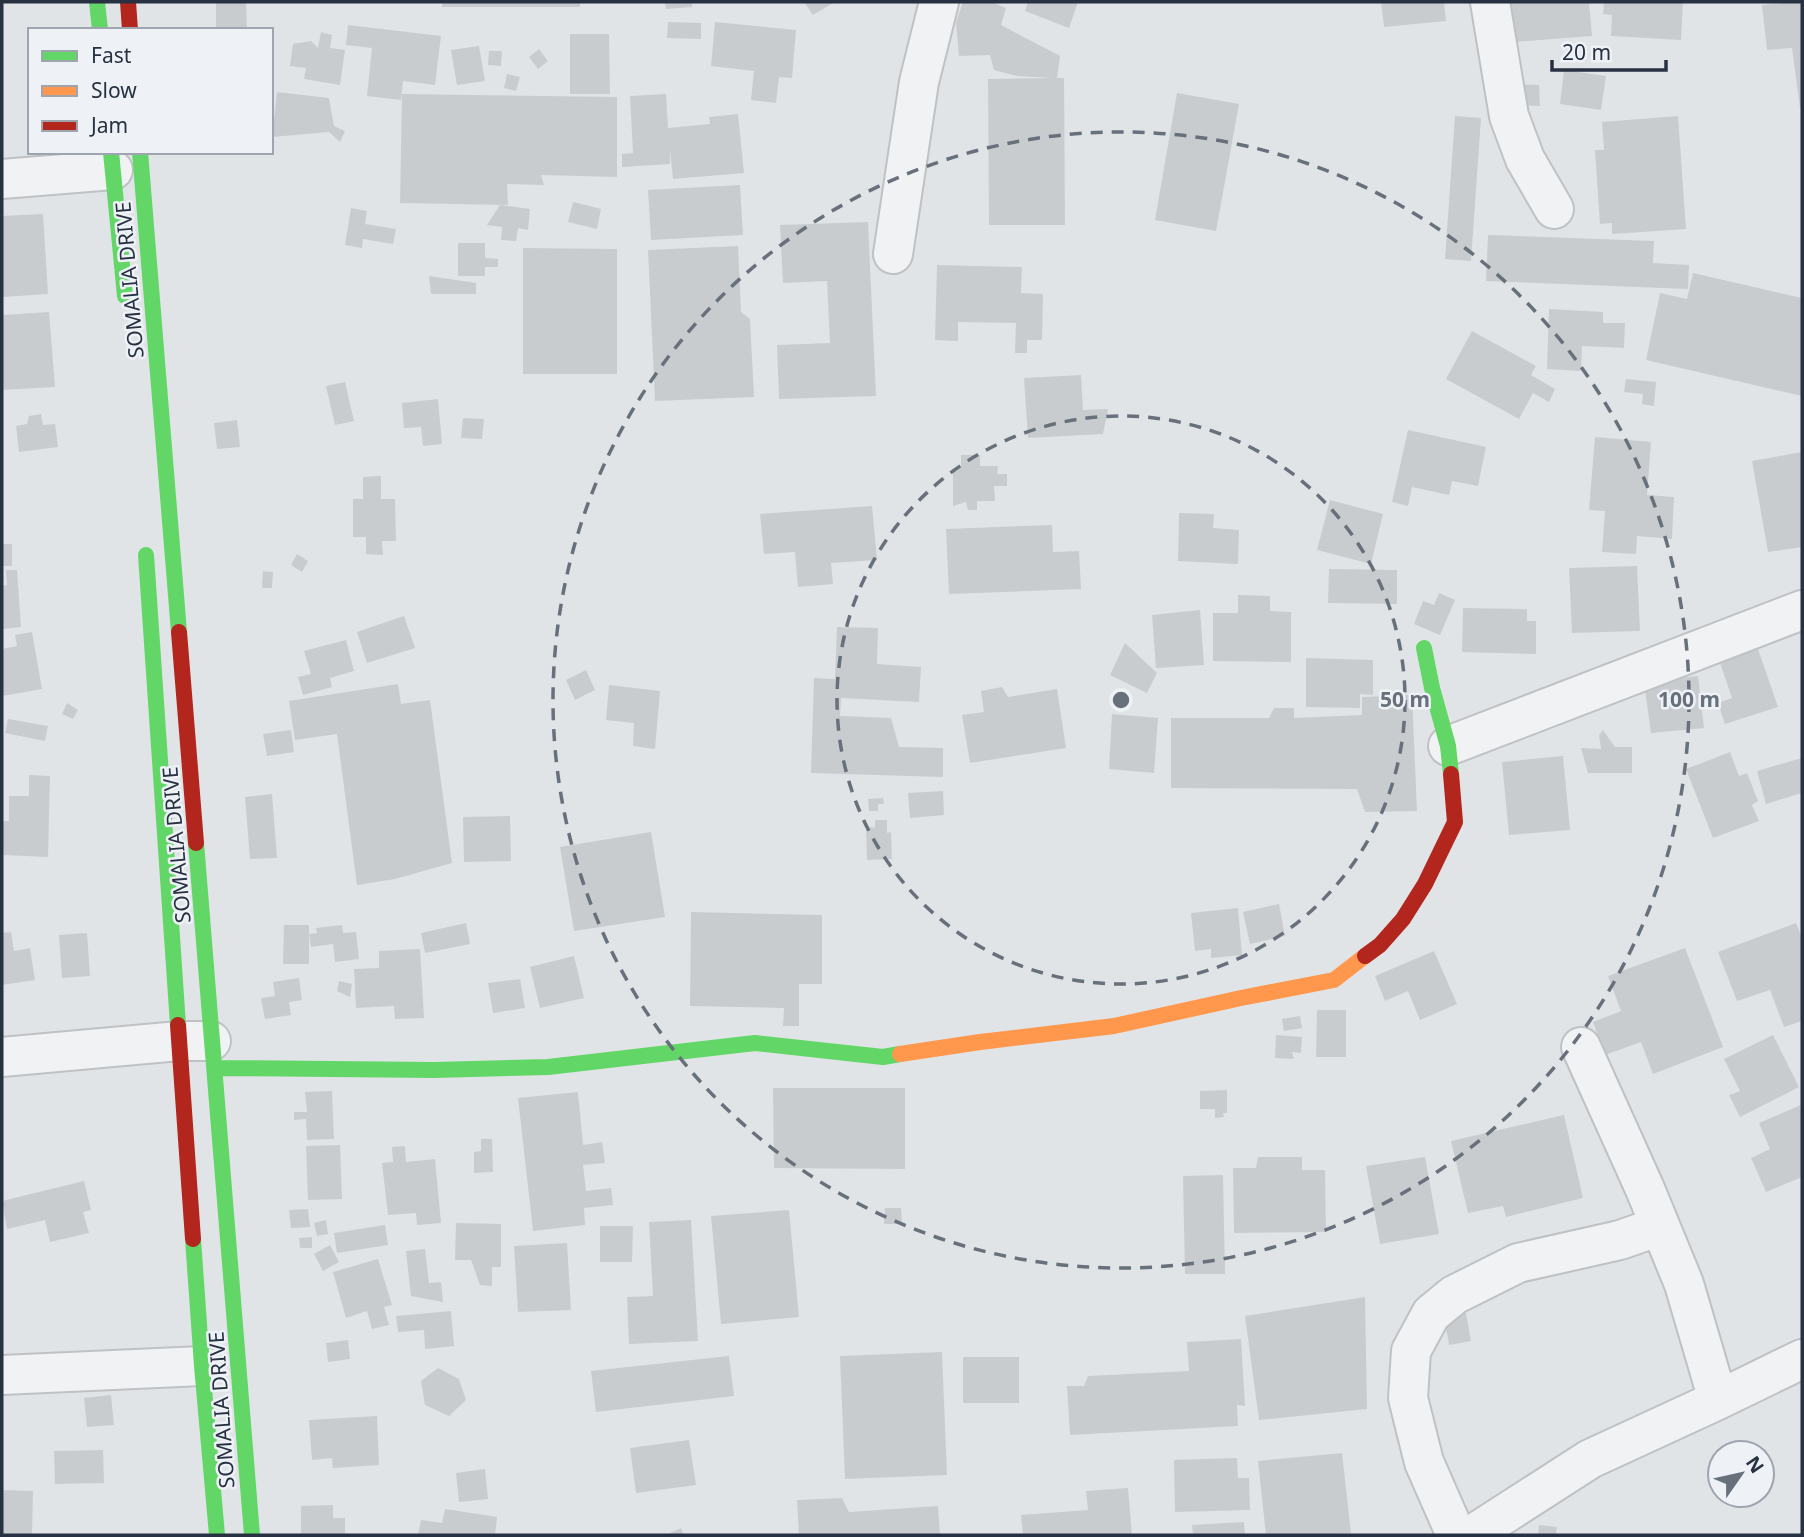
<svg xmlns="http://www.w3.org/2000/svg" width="1804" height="1537" viewBox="0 0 1804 1537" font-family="'Noto Sans',sans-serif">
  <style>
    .building { fill: #c9cccf }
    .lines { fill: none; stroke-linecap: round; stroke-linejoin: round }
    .street-casing { stroke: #bfc2c5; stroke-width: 42 }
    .street { stroke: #f1f2f3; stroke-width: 38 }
    .fast { stroke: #63d668; stroke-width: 16 }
    .slow { stroke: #ff974d; stroke-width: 16 }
    .jam { stroke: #b3261e; stroke-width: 16 }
    .ring { fill: none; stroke: #68707b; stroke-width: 3.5; stroke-dasharray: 12 9 }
    .labels { text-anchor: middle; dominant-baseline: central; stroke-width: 5; stroke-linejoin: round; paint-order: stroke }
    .street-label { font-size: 21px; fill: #273141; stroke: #eef2f7 }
    .centre { fill: #68707b; stroke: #eef2f7; stroke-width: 3.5 }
    .ring-label { font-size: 21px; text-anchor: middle; font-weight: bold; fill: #68707b; stroke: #eef2f7; stroke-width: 5; stroke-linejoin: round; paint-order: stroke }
  </style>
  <rect width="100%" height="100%" fill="#e1e4e7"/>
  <path class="building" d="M216 2H246L247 30H216Z
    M442 2H580V7H442Z
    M665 2H692V7L666 9Z
    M804 2H835L813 15Z
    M963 2H991L1006 8 1001 25 1060 56 1057 78H1064L1065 225H989L988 79 1053 78 1017 76 994 70 990 55 959 56 956 22Z
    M1028 2H1078L1069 28 1025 11Z
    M1381 2H1444L1446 21 1384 27Z
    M1509 2H1589L1592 36 1513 42Z
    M1604 2H1683L1681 40 1611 36 1612 15 1603 14Z
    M1796 2H1802V108H1800L1792 48 1767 50 1762 5Z
    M668 22 701 23V39L667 38Z
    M715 22 796 30 792 78 779 77 776 103 751 100 754 71 711 66Z
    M348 25 441 36 435 85 403 81 401 100 367 96 372 48 346 45Z
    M321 32 332 35 330 48 345 50 340 85 304 79 306 68 290 66 293 44 311 41 318 48Z
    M570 34H609L610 94H570Z
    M479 46 485 81 457 85 451 50Z
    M539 49 548 61 538 69 529 57Z
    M489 51H502L501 66 488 65Z
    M1564 70 1606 76 1601 110 1560 104Z
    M507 74 520 77 516 91 504 88Z
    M1514 84 1539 85 1540 106 1514 105Z
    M277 92 329 98 334 126 345 131 340 142 329 132 272 137Z
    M1177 93 1239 104 1216 231 1155 220Z
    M402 94 617 97V177L541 175 544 185 507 184 508 205 400 203Z
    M666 94 668 128 710 124 709 117 738 114 744 173 673 179 670 150V164L622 167V154L633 153 630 96Z
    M1455 116 1481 118 1471 261 1445 259Z
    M1678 116 1686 229 1612 234V223L1600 224 1595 150H1604L1602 122Z
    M740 185 743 235 651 240 648 190Z
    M573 202 601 209 597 229 568 222Z
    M500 205 530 209 528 230 518 228 516 241 501 240 502 227 487 225Z
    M351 208 367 211 365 224 396 229 393 244 363 239 362 248 345 245Z
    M43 214 48 294 2 297V216Z
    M868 222 876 396 779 399 777 345 830 343 827 281 783 283 780 225Z
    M1488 235 1654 241 1653 263 1689 265 1688 289 1486 281Z
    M458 243H485V258L498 259V267H485V276H458Z
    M738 246 741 312 750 319 754 397 655 401 648 250Z
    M523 248 617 249V374H523Z
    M937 265 1022 267 1021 293 1043 294 1042 340H1027V353H1015L1016 323 958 322V341L935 340Z
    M1693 273 1802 298V396L1646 360 1660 293 1687 299Z
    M429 276 476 283V294H431Z
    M1549 309 1603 312V323H1625L1624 348 1582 346 1581 371 1547 369Z
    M49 312 55 387 2 390V315Z
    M1472 331 1536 366 1531 375 1555 389 1549 402 1533 393 1519 419 1446 379Z
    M1081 375 1083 410 1108 409 1103 434 1028 438 1024 378Z
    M1626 379 1656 382 1654 406 1642 404 1643 394 1624 392Z
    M345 382 354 421 335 425 326 386Z
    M438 399 442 444 423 446 421 427 404 428 402 403Z
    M41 414 43 425 55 424 58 447 19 452 16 426 27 424 29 416Z
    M463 418 484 419 482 439 461 438Z
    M237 420 240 447 217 449 214 423Z
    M1408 430 1486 447 1478 486 1452 481 1449 495 1412 487 1408 506 1392 502Z
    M1595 437 1651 442 1647 495 1674 497 1672 539 1637 536 1636 554 1602 552 1605 511 1589 510Z
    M1802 452V547L1768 552 1752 461Z
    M961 455H980V466H998L997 474H1007V486H994L995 501H977V510H968L966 502 953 506V468H961Z
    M381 476V499H395L396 541H382L383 555 366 554V537H353V499H363V477Z
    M1330 500 1383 514 1371 564 1317 550Z
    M872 506 877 560 831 563 833 584 798 587 795 552 764 554 760 514Z
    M1179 513 1214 514 1213 528 1239 530 1238 564 1178 561Z
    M1052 525 1053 552 1079 551 1081 589 949 594 946 529Z
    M2 544H12V566H2Z
    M297 554 308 561 302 572 291 565Z
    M1637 566 1640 631 1572 633 1569 568Z
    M1329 569 1397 570V604L1328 603Z
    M6 570H17L21 627 2 629V586L7 585Z
    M263 571 273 572 272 588H262Z
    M1439 593 1455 600 1440 635 1414 624 1423 601 1434 605Z
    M1238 595 1270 596V611L1291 612V662L1213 661V613H1238Z
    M1463 608 1527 609V621H1536V654L1462 652Z
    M1200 610 1204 665 1156 668 1152 615Z
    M404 616 415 648 367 663 357 632Z
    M837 627 878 628 877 664 921 667 919 702 841 698 840 716 891 718 899 747 943 748V777L811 773 814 678 835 679Z
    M32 632 42 689 2 696V649L17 646 15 635Z
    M346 640 354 671 330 678 332 687 303 695 298 677 311 674 304 651Z
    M1125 643 1157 673 1147 693 1110 675Z
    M1757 646 1778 707 1725 724 1718 703 1732 698 1715 648Z
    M1306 658 1373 660V695L1360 694V708L1306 707Z
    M586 670 595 690 575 700 566 680Z
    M1698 676 1704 728 1651 733 1644 682Z
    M398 684 401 704 430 700 452 863 395 879 357 885 337 734 295 740 289 701Z
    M609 685 660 691 655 749 633 746 634 723 606 720Z
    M1002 687 1008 697 1057 689 1066 748 970 763 962 715 984 712 981 691Z
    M1412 695 1417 811 1365 812 1357 789 1171 788V718H1269L1274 708H1294V718L1362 715V697Z
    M67 703 78 710 73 719 62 714Z
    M1112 714 1158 718 1154 773 1109 769Z
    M8 719 48 726 45 741 5 733Z
    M291 730 294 752 267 756 263 734Z
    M1603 730 1615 747H1632V773H1588L1581 748 1601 749 1599 735Z
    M1730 752 1739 776 1747 773 1758 801 1752 805 1759 821 1713 838 1686 769Z
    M1563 756 1570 830 1509 835 1502 762Z
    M1802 758V793L1766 804 1757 771Z
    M29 775 50 776 48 857 2 855V821H9V796H29Z
    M943 791 944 815 910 818 908 793Z
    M272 794 277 858 250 859 245 797Z
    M883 798 884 804H878V811H869L868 799Z
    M510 816 511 861 464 862 463 817Z
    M875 820H887V833L891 832 892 859 867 860 866 826 875 828Z
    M651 832 665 917 574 931 560 847Z
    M1279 904 1285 936 1250 944 1243 912Z
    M1238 908 1242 955 1211 958V949L1195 951 1191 913Z
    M691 912 822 915V984H799V1026H783L784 1008 690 1006Z
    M466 923 470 944 425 953 421 933Z
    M1796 923 1802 938V1021L1784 1027 1770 990 1737 1001 1718 952Z
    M284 925H309V964H283Z
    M342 925 343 933 356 932 359 959 335 962 333 944 311 947 309 934 317 933 316 928Z
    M11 932 14 951 30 948 35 980 2 985V933Z
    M87 933 90 976 62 978 59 935Z
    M1685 948 1723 1047 1653 1074 1641 1042 1605 1055 1593 1022 1621 1011 1608 976Z
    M420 949 424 1018 395 1019 394 1006 356 1008 354 969 379 968V951Z
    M1434 951 1457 1004 1420 1020 1408 991 1385 1001 1375 976Z
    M574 956 584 998 540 1008 530 967Z
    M299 978 302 1000 289 1002 291 1015 265 1019 261 998 275 996 273 982Z
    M520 979 525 1008 493 1013 488 983Z
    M339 981 352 984 350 997 337 991Z
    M1317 1010H1346V1057H1316Z
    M1300 1016 1302 1028 1284 1031 1282 1019Z
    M1276 1035 1302 1037 1301 1053 1292 1052 1294 1059 1275 1058Z
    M1773 1035 1799 1087 1740 1117 1729 1095 1740 1091 1724 1059Z
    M773 1088H905V1169L774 1168Z
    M1227 1090V1113H1223L1224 1117 1215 1118V1109H1200V1091Z
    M332 1091 334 1139 307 1140 306 1119 294 1120V1112H307L305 1092Z
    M578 1092 583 1145 602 1142 605 1163 583 1165 586 1191 611 1188 613 1205 584 1208 585 1225 533 1231 518 1098Z
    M1801 1105 1802 1108V1177L1766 1192 1751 1158 1770 1149 1759 1123Z
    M1564 1115 1583 1198 1506 1217 1503 1206 1468 1213 1451 1141Z
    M481 1139H492L493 1172 474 1173V1152L481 1151Z
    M340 1145 342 1199 308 1200 306 1146Z
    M405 1146 406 1162 435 1159 441 1223 417 1225 416 1213 388 1215 382 1163 393 1162 392 1147Z
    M1258 1157H1302V1170H1325L1326 1232 1234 1233 1233 1168H1256Z
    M1425 1157 1439 1234 1380 1244 1366 1166Z
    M1223 1175 1225 1274H1185L1183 1176Z
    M84 1181 91 1210 83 1212 89 1233 50 1242 45 1220 7 1229 2 1201Z
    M885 1208H901L902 1224H884Z
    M308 1209 310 1227 291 1228 289 1210Z
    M789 1210 799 1317 721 1324 711 1216Z
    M326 1220 328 1234 317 1236 314 1223Z
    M691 1220 698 1341 629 1344 627 1297 653 1296 649 1222Z
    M456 1223 501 1224V1267H492V1286L480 1285 471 1260H455Z
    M385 1225 388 1245 337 1253 334 1233Z
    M600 1226H633L632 1262H600Z
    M312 1237V1248H300L299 1238Z
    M567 1243 571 1310 518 1312 514 1246Z
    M330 1245 339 1262 323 1271 314 1254Z
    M425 1249 429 1283 441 1282 443 1302 411 1296 406 1251Z
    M378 1259 392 1305 384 1307 389 1325 372 1329 367 1311 346 1318 333 1272Z
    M1365 1297 1367 1409 1259 1420 1245 1316Z
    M451 1311 454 1346 425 1349 424 1330 398 1332 396 1316Z
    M1466 1313 1471 1341 1449 1345 1444 1316Z
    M1241 1339 1245 1406 1237 1405 1238 1426 1070 1435 1067 1386H1084L1088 1376 1189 1371 1187 1342Z
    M348 1340 350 1359 328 1362 326 1343Z
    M942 1352 947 1475 845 1479 840 1356Z
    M729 1356 734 1396 596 1412 591 1371Z
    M963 1357H1019V1403H963Z
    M438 1368 459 1379 466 1400 449 1416 425 1405 421 1381Z
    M111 1395 114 1425 87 1427 84 1398Z
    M377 1416 379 1465 333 1468 332 1458 312 1460 309 1420Z
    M689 1440 696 1485 636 1493 630 1448Z
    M103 1450 104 1483 55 1484 54 1451Z
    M1342 1453 1351 1533 1325 1535H1266L1258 1461Z
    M1237 1458 1238 1478H1249L1250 1510 1175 1512 1174 1460Z
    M485 1469 488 1499 459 1502 456 1473Z
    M1128 1488 1132 1535H1023L1021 1515 1088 1510 1086 1491Z
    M2 1490 33 1491 32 1535H2Z
    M842 1498 849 1512 938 1506 940 1535H799L797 1500Z
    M333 1505V1518H345V1535H301V1506Z
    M445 1509 497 1517 495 1535H418L421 1520 442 1523Z
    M1244 1522 1245 1535H1193L1192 1525Z
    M1539 1525 1557 1527 1556 1535H1538Z
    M681 1528 684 1535H666Z"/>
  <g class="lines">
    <defs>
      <path id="street" d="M1490 2 1509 116 1525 159 1554 209
        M2 179 113 170
        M893 254 919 82 939 2
        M1448 746 1802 610
        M1581 1047 1645 1189 1684 1284 1718 1400
        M2 1057 179 1041H211
        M2 1375 202 1366
        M1456 1535 1424 1462 1408 1398 1411 1351 1431 1314 1454 1295 1518 1263 1620 1240 1660 1226
        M1472 1535 1590 1459 1718 1400 1802 1359"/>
    </defs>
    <use href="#street" class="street-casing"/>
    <use href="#street" class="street"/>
    <path class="fast" d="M97 2 100 30
      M111 152 125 296
      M140 152 179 632
      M146 555 178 1025
      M1424 648 1432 688 1448 746 1451 774
      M196 843 252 1535
      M215 1068 434 1070 548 1067 755 1043 883 1057 900 1054
      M193 1239 202 1366 217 1535"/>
    <path class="slow" d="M900 1054 980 1042 1114 1026 1241 998 1334 980 1365 956"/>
    <path class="jam" d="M128 2 130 30
      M179 632 196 843
      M1365 956 1380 945 1403 919 1425 884 1455 822 1451 774
      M178 1025 193 1239"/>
  </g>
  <g class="ring">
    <circle cx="1121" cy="700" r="284"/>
    <circle cx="1121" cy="700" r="568"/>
  </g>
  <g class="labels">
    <g class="street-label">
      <text transform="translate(129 280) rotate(-95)">SOMALIA DRIVE</text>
      <text transform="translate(176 845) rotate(-95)">SOMALIA DRIVE</text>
      <text transform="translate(221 1410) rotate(-94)">SOMALIA DRIVE</text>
    </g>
  </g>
  <circle cx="1121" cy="700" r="10" class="centre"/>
  <g class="ring-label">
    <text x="1405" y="707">50 m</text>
    <text x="1689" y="707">100 m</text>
  </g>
  <rect width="1804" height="1537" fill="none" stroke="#273141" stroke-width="7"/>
  <rect x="28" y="28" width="245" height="126" fill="#eef2f7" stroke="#9ea5ae" stroke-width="2"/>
  <rect x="42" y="51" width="35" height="10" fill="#63d668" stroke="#9ea5ae" stroke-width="2"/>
  <text x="91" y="63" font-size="21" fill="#273141">Fast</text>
  <rect x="42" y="86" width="35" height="10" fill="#ff974d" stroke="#9ea5ae" stroke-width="2"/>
  <text x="91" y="98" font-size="21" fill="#273141">Slow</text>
  <rect x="42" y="121" width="35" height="10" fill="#b3261e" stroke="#9ea5ae" stroke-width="2"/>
  <text x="91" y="133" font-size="21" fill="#273141">Jam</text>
  <g transform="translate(1741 1474) rotate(56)"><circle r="33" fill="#eef2f7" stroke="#9ea5ae" stroke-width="2"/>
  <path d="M0-5L12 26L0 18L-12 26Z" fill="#68707b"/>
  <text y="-10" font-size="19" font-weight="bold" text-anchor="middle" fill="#273141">N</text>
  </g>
  <path d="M1552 60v10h114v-10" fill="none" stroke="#273141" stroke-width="3.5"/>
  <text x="1562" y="60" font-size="21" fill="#273141" stroke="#eef2f7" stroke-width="5" paint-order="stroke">20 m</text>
</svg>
